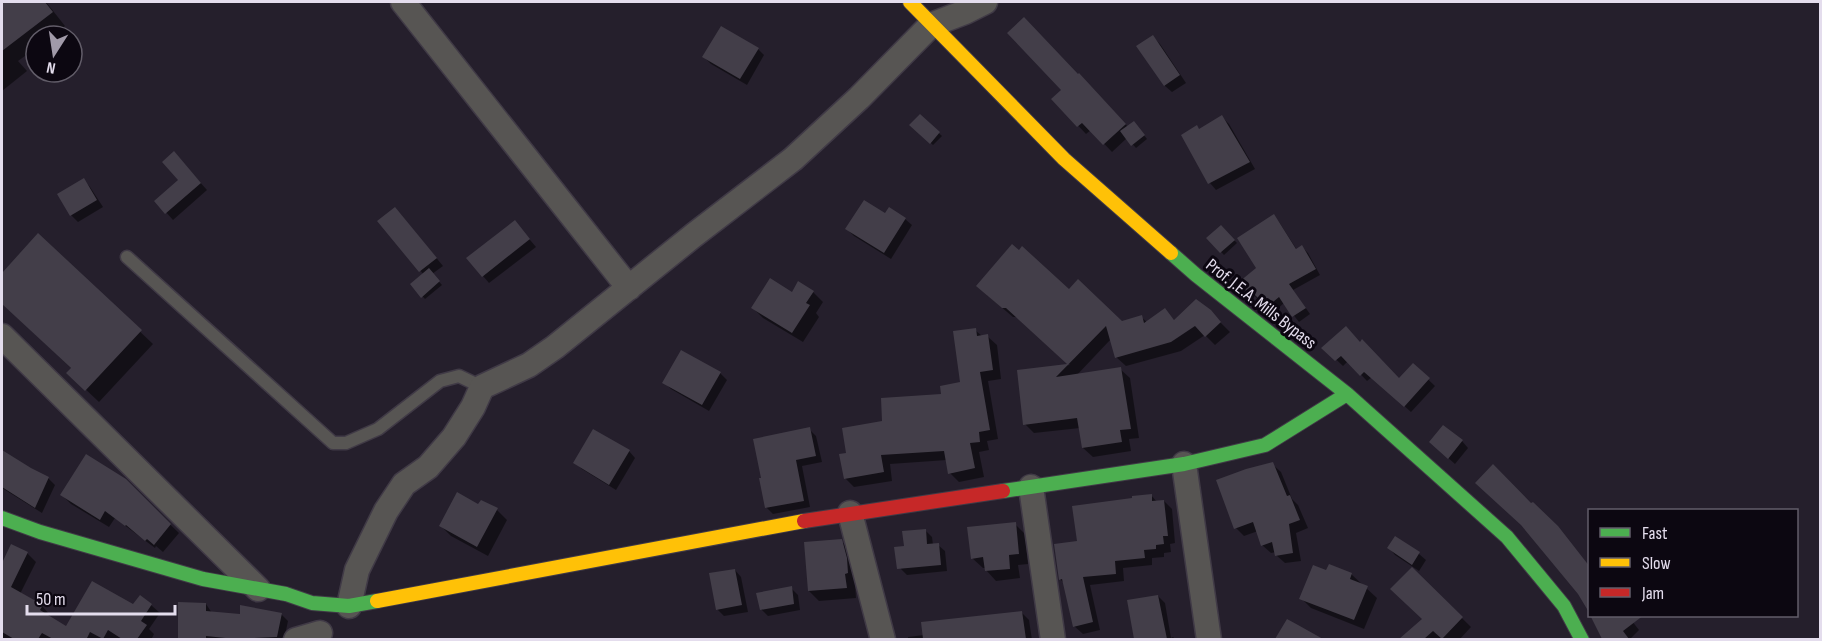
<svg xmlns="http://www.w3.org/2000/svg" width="1822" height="641" viewBox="0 0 1822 641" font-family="'Sofia Sans Condensed',sans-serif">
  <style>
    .shadow { fill: #0007 }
    .building { fill: #433e49 }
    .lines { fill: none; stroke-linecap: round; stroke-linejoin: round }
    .lane-casing { stroke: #403a46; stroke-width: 15 }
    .street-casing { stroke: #403a46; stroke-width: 27 }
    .fast-casing { stroke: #403a46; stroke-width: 16 }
    .slow-casing { stroke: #403a46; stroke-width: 16 }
    .jam-casing { stroke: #403a46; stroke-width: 16 }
    .lane { stroke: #575553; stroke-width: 12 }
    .street { stroke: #575553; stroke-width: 24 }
    .fast { stroke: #4caf50; stroke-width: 14 }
    .slow { stroke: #ffc107; stroke-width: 14 }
    .jam { stroke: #c62828; stroke-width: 14 }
    .labels { text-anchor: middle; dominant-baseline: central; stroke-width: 6; stroke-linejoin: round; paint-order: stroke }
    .street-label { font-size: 18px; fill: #e4dded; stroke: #0c0711 }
  </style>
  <rect width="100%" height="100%" fill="#251f2c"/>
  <path class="shadow" d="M2 2H46L65 26 51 36H36V48L18 61 27 71 2 91Z
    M1153 37 1160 44 1186 83 1172 92 1165 86 1138 47Z
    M758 49 764 55 747 85 711 64 704 57Z
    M1078 76 1087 83 1128 127 1136 125 1147 139 1136 148 1127 138 1112 152 1091 130 1086 134 1053 99Z
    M920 116 942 136 933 145 911 125Z
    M1222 117 1229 124 1255 169 1216 190 1210 183 1183 135 1200 130Z
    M180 160 207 190 173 220 156 201 180 180Z
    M84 180 90 187 103 207 78 222 71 215Z
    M401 215 443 266 432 274 442 285 425 299 412 285 424 275 379 221Z
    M886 215 905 219 912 225 891 259 854 236 847 229Z
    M1274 216 1279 222 1297 250 1302 247 1308 253 1320 275 1293 290 1310 314 1299 322 1284 303 1274 312 1259 297 1257 298 1249 291 1258 268Z
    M515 222 536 247 489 283 483 276Z
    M1221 227 1237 243 1224 255 1208 238Z
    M38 235 153 344 99 402 81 385 72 369 2 303V275Z
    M1069 291 1121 323 1141 317 1147 322 1164 310 1175 321 1220 322 1230 332 1215 345 1205 335 1181 351 1126 366 1116 357 1111 339 1076 376 1120 369 1130 378 1139 438 1129 439 1131 451 1093 457 1083 448 1080 428 1034 433 1025 424 1018 371 1070 365 1017 317H1013L987 295Z
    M813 292 823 302 816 313 819 317 803 342 763 318 753 308 793 294Z
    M975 330 982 336H987L997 345 1001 379 988 381 998 439 987 441 989 450 979 452 984 477 959 482 950 473 947 460 890 464 892 481 854 487 845 478 848 454 884 422 943 395 961 384Z
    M1360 343 1400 380 1413 365 1435 386 1411 412 1372 377 1367 381 1348 361 1343 366 1324 348Z
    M720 373 727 380 709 411 671 389 664 382Z
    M809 429 816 436 822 462 802 466 810 507 773 514 766 507Z
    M1462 441 1468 448 1455 464 1438 449Z
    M629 451 635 458 616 490 582 469 575 463Z
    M5 454 48 478 55 485 42 513 2 488V460Z
    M1272 464 1281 472 1292 499 1298 505 1308 528 1296 533 1301 561 1285 563 1276 555V552L1271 553 1262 545 1258 531 1244 536 1236 528Z
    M125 481 179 533 163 552 156 546 155 548 115 518 109 527 71 504 62 495Z
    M1151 495 1157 502 1164 501 1172 509 1175 543 1170 544 1171 552 1164 553V557L1152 558V565L1123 568 1124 581 1090 585 1100 630 1083 634 1074 626 1064 583 1060 579 1079 542Z
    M497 510 507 520 488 556 451 536 441 526Z
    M1015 524 1025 534 1028 564 1018 565 1020 578 996 581 986 570V568H983L972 558Z
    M925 530 932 537 933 545H938L945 551 947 571 907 575 901 569 906 548Z
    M841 541 852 551 858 583H855L856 598 819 601 809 591Z
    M12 546 27 553 36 562 20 594 42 606 50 615 49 616 67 628 134 606 151 605 160 613 149 629 154 634 151 640H120L117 638 116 640H2V566Z
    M1389 548 1419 554 1426 560 1419 571 1395 555Z
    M1412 569 1471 627 1459 640H1416L1410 632 1424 620Z
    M735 570 741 577 748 612 724 616 717 609Z
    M1327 572 1351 574 1377 598 1364 629 1311 608 1301 598Z
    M791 588 798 595 800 610 768 616 761 609Z
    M1158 596 1165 603 1171 638 1173 637 1176 640H1135L1128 602Z
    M206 604 212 613 241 616 281 614 288 621 284 640H182L179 637Z
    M1021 612 1029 620 1032 640H908V637L924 635Z
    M1628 616 1639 630 1629 640H1604L1601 635Z
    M1287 621 1316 637 1318 640H1276Z"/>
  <path class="building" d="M2 2H45L53 12 2 51Z
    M1024 17 1078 74 1079 73 1126 124 1103 145 1082 123 1077 127 1051 99 1061 90 1007 33Z
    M721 26 759 48 740 79 702 57Z
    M1153 35 1180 75 1164 86 1136 46Z
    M920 114 940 132 930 144 909 125Z
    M1222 115 1250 162 1208 184 1181 135 1197 125 1199 129Z
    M1134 121 1145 135 1131 146 1120 131Z
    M174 151 201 183 165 214 154 201 178 180 162 162Z
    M84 178 97 200 70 216 57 194Z
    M864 200 885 213 889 207 906 218 884 253 845 229Z
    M395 207 437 258 419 272 377 221Z
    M1274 214 1296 249 1302 245 1316 269 1289 284 1306 308 1292 317 1279 297 1267 307 1252 292 1250 294 1247 292 1239 282 1256 268 1237 238Z
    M515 220 530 239 482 277 466 258Z
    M1221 225 1235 240 1220 253 1206 238Z
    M38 233 142 330 85 391 66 373 71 368 2 304V273Z
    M1012 244 1019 250 1022 246 1069 289 1078 279 1122 321 1142 315 1144 323 1165 308 1174 320 1196 299 1211 310 1221 322 1205 337 1195 326 1171 342 1115 358 1106 326 1056 377 1121 367 1131 429 1120 430 1122 442 1082 448 1077 418 1023 425 1017 370 1067 364 1006 308H1002L976 286Z
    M429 268 440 281 421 298 410 284Z
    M770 278 792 292 798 281 814 291 806 303 810 305 792 333 751 308Z
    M1346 326 1360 342 1362 339 1399 378 1413 363 1430 378 1404 407 1364 372 1360 376 1341 356 1335 361 1321 348Z
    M976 328 977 336 988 334 993 370 980 372 990 430 979 432 980 442 970 443 975 468 948 474 944 451 881 455 884 472 844 479 839 454 846 453 842 428 882 421 881 398 941 394 940 386 960 382 953 331Z
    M681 350 721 372 702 405 662 383Z
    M1443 425 1463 440 1448 459 1429 442Z
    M810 427 816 456 796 460 804 501 765 508 759 478H761L753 439Z
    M593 429 630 450 609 485 573 463Z
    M2 450 31 468 49 477 35 508 2 487Z
    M86 454 126 479 171 524 154 545 147 539 145 541 126 525 125 526 105 511 100 520 60 495Z
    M1273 462 1287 496 1290 495 1300 520 1289 524 1293 553 1275 556 1272 542 1261 546 1253 522 1234 529 1216 480 1246 469Z
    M1493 464 1531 503 1533 502 1558 526 1590 567V614L1578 594 1521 525 1475 483Z
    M457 492 478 504 481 500 498 508 477 547 439 526Z
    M1152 494V501L1164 500 1168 536H1163L1164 544 1156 545V549L1144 550 1145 558 1115 561 1116 574 1083 577 1093 622 1073 627 1062 579 1059 580 1054 544 1077 541 1072 506 1132 498V496Z
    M1016 522 1019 554 1009 555 1010 569 985 571 983 557 971 559 967 527Z
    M926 529 927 544 939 543 941 565 897 569 894 547 904 546 902 531Z
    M1395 536 1420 552 1412 565 1387 548Z
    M842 539 847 558 848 573 845 574 847 588 808 591 804 542Z
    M11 544 28 552 11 587 43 605 40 610 66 626 92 581 133 604 140 595 152 604 141 621 147 625 137 639H122L108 630 103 639 90 632 87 638 90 639H53L42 633 38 639H14L2 632V563Z
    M1329 564 1352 573 1350 579 1368 586 1354 620 1299 599 1313 565 1326 570Z
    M1412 567 1463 617 1442 639 1433 631 1424 639H1399L1422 619 1390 589Z
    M735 569 742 605 716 610 709 573Z
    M792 586 794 604 760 610 756 593Z
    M1158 595 1167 639H1134L1127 600Z
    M178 602 206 603V611L240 614V605L282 613 277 637 235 639 206 636V638H178Z
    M1022 611 1026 639H923L921 622Z
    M1590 615H1644L1623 631 1629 639H1602Z
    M1287 619 1298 625 1323 639H1275Z"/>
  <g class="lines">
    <defs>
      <path id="lane" d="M127 257 333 443H346L378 429 440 381 459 376 482 387"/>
      <path id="street" d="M403 2 629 288
        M2 336 258 589
        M1184 464 1209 640
        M1031 487 1053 640
        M850 513 883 640
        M349 606 357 570 386 511 404 484 428 467 454 437 473 407 482 387 529 365 555 347 694 235 793 159 859 98 931 25 965 12 985 2
        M296 640 320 633"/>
      <path id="fast" d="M1171 253 1196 275 1347 394 1507 537 1564 606 1582 640
        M1003 491 1184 464 1265 445 1347 394
        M2 518 40 532 203 579 286 594 312 603 349 606 377 601"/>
      <path id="slow" d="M910 2 1064 159 1171 253
        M377 601 804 521"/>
      <path id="jam" d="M804 521 1003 491"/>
    </defs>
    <use href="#lane" class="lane-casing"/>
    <use href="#street" class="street-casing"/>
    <use href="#fast" class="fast-casing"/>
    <use href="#slow" class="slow-casing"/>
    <use href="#jam" class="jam-casing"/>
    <use href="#lane" class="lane"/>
    <use href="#street" class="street"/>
    <use href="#fast" class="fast"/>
    <use href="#slow" class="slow"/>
    <use href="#jam" class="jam"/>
  </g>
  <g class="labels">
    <g class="street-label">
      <text transform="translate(1261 304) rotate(38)">Prof. J.E.A. Mills Bypass</text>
    </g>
  </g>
  <rect width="1822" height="641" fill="none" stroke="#e4dded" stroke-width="6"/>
  <rect x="1588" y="509" width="210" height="108" fill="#0c0711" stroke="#625d69" stroke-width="1.5"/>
  <rect x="1600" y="528" width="30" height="9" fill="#4caf50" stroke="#625d69" stroke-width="1.5"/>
  <text x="1642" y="539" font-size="18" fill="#e4dded">Fast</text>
  <rect x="1600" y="558" width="30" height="9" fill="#ffc107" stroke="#625d69" stroke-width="1.5"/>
  <text x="1642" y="569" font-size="18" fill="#e4dded">Slow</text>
  <rect x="1600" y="588" width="30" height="9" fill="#c62828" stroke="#625d69" stroke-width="1.5"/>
  <text x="1642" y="599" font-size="18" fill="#e4dded">Jam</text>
  <g transform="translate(54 54) rotate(192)"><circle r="28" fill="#0c0711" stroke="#625d69" stroke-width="1.5"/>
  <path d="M0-4.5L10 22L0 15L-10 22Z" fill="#a19aa9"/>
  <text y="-9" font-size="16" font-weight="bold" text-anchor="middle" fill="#e4dded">N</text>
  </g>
  <path d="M27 605v9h148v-9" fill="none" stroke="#e4dded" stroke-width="3"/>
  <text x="36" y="605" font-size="18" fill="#e4dded" stroke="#0c0711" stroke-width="4.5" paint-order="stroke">50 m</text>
</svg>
